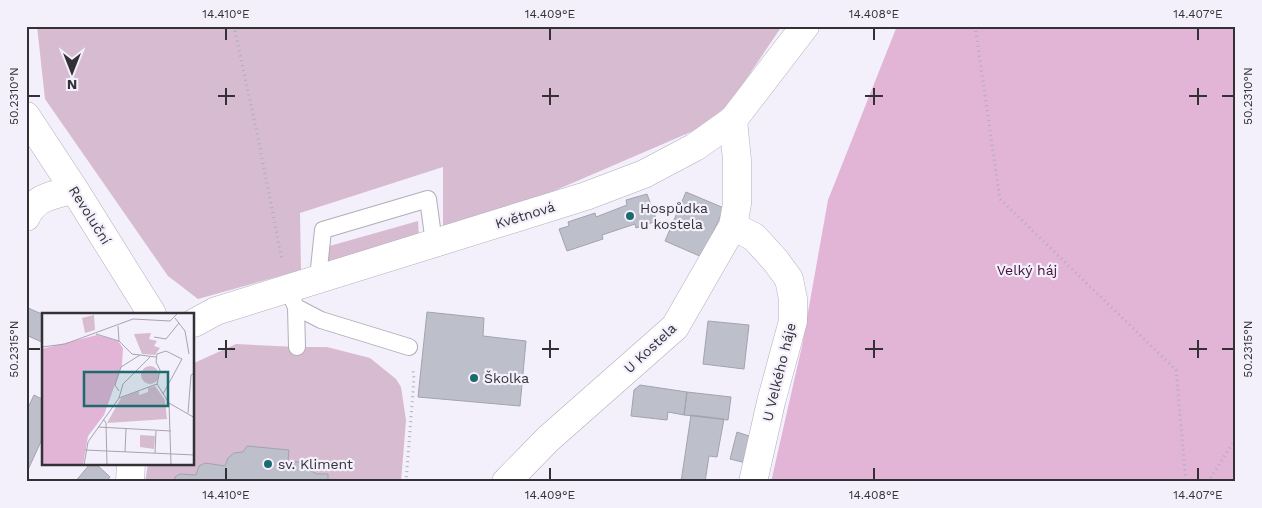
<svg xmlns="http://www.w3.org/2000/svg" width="1262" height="508" viewBox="0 0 1262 508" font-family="'Work Sans',sans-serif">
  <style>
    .green { fill: #d7bbd0 }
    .forest { fill: #e2b4d6 }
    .building { fill: #bdbfcb; stroke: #a1a3af }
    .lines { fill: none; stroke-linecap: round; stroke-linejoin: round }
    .service-casing { stroke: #b1aeba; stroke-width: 18 }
    .minor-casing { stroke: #b1aeba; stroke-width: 29 }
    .tertiary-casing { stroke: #b1aeba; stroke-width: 29 }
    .path { stroke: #b0aeb7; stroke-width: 3; stroke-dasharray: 1 4; stroke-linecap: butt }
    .service { stroke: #fff; stroke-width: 16 }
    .minor { stroke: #fff; stroke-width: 28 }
    .tertiary { stroke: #fff; stroke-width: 28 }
    .ticks { fill: none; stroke: #333136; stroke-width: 2 }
    .poi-dot { fill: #1d6a6f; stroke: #f3f0fc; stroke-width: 2 }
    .labels { text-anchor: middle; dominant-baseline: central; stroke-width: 4.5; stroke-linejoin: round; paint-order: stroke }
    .poi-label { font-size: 14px; fill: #333136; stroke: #f3f0fc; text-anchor: start }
    .street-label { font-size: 14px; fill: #333136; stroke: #f3f0fc }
    .park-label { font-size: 14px; fill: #450f3c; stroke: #f3f0fc }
    .inset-road { fill: none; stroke: #a6a4ad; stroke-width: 1 }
    .view { fill: #1d6a6f; fill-opacity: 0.15; stroke: #1d6a6f; stroke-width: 2.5 }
    .inset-edge { fill: none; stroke: #333136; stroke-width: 2.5 }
    .neatline { fill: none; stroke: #333136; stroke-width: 2 }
    .ticks-label { font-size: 12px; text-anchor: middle; fill: #333136 }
  </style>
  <rect width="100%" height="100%" fill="#f3f0fc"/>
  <path class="green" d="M37 26H782L732 100 707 125 526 203 443 227V167L300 213 301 270 198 299 168 276 45 99Z
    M418 221 419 237 328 262 326 247Z
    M236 344 297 347H327L370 358 396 379 401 387 406 420 401 482H145L148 464H194V363Z"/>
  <path class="forest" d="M897 26H1236V482H771L802 346 828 200Z"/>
  <path class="building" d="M686 192 724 208 702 257 665 241Z
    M647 194 657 221 636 228 635 224 602 235 603 239 567 251 559 229 569 226 568 222 595 213 596 217 627 205 626 200Z
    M26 307 44 315V343L26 335Z
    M427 312 484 318 483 336 526 341 520 406 418 397Z
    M708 321 749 325 744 369 703 364Z
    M640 385 687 392 684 415 668 412 667 420 631 416 634 390Z
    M687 392 731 397 728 420 684 415Z
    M34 395 44 400V435L26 474V412Z
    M691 415 724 419 717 457 709 456 705 482H681Z
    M737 432 752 437 746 463 730 459Z
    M247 446 289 450 288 461 309 463 311 471 317 474H328V482H175V477L180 474 196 475 199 466 205 463 225 466 228 458 234 453 243 452Z
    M90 464H96L110 477 106 482H75Z"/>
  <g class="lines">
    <defs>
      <path id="service" d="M318 278 323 230 428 199 434 243
        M287 288 296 307 321 320 409 347
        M296 307 297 347"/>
      <path id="minor" d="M26 116 74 189 152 314
        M26 217C36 195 54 196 74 189
        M733 226 754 237 775 260 789 279 793 299V321L771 402 753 482
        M506 482 548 439 675 327 733 226 737 204V160L733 120"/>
      <path id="tertiary" d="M194 323 216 311 586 196 644 174 695 147 733 120 805 26
        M130 482 131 464"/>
    </defs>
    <use href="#service" class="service-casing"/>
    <use href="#minor" class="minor-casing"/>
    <use href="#tertiary" class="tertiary-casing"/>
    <path class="path" d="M234 26 258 138 282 260
      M975 26 1000 199 1176 370 1186 482
      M406 482 414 379 413 370
      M1208 482 1236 438"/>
    <use href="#service" class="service"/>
    <use href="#minor" class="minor"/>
    <use href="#tertiary" class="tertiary"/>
  </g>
  <path class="ticks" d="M226 28V40M550 28V40M874 28V40M1198 28V40M226 88V105M550 88V105M874 88V105M1198 88V105M28 96H40M218 96H235M542 96H559M865 96H883M1189 96H1207M1222 96H1234M226 340V358M550 340V358M874 340V358M1198 340V358M28 349H40M218 349H235M542 349H559M865 349H883M1189 349H1207M1222 349H1234M226 468V480M550 468V480M874 468V480M1198 468V480"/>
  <g class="poi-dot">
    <circle cx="630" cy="216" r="5"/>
    <circle cx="474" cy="378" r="5"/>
    <circle cx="268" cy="464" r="5"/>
  </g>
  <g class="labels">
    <g class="poi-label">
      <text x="640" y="208">Hospůdka<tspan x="640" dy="16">u kostela</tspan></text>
      <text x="484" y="378">Školka</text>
      <text x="278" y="464">sv. Kliment</text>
    </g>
    <g class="street-label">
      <text transform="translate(90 215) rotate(58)">Revoluční</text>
      <text transform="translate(525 215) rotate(-17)">Květnová</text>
      <text transform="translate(650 348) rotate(-43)">U Kostela</text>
      <text transform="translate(779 372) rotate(-76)">U Velkého háje</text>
    </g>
    <g class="park-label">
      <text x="1027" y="270">Velký háj</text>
    </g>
  </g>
  <g transform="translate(42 313)">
    <rect width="152" height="152" fill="#f3f0fc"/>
    <path d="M52 2 53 17 43 20 40 5ZM109 20 107 26 115 28 112 33 118 35 113 42 100 41 92 21ZM99 62a9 9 0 1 1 18 0a9 9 0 1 1-18 0ZM113 73 123 87 125 106 65 110 79 85 97 78V82L106 79V75ZM98 122 113 123 112 136 98 134Z" fill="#d7bbd0"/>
    <path d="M55 22 76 28 81 35 80 52 62 102 46 123 41 152H0V36Z" fill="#e2b4d6"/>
    <path class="inset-road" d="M133 5 143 18 147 41M76 13 77 28M54 21 77 28 90 41 114 44M112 24 124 26 137 10M0 34 23 31 91 6 128 8 136 0M115 71 127 90 129 152M77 78 73 72 79 54 98 42M121 81 140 46M77 85 81 71 108 44M127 90 153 105M146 100 149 62 153 60M61 106 64 110 65 152M56 114 129 118M43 137 153 142M83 139 84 116M113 140 114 118M42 152 46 129 77 85 115 71 118 57 114 49 115 41 124 38 140 46"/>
    <path class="view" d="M42 59H126V93H42Z"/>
    <rect width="152" height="152" class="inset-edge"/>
  </g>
  <rect width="1262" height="508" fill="none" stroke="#f3f0fc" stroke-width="55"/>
  <g transform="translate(72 72) rotate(180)" stroke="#f3f0fc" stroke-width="4" paint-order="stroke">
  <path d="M0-4L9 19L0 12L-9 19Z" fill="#333136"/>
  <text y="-8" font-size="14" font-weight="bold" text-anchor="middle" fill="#333136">N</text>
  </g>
  <rect x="28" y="28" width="1206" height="452" class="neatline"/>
  <g class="ticks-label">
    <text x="226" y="18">14.410°E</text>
    <text x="550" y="18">14.409°E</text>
    <text x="874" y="18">14.408°E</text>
    <text x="1198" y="18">14.407°E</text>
    <text transform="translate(1248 96) rotate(-90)" y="4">50.2310°N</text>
    <text transform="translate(14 96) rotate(-90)" y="4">50.2310°N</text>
    <text transform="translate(1248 349) rotate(-90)" y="4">50.2315°N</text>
    <text transform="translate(14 349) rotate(-90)" y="4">50.2315°N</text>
    <text x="226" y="499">14.410°E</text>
    <text x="550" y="499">14.409°E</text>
    <text x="874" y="499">14.408°E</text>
    <text x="1198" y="499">14.407°E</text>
  </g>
</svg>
